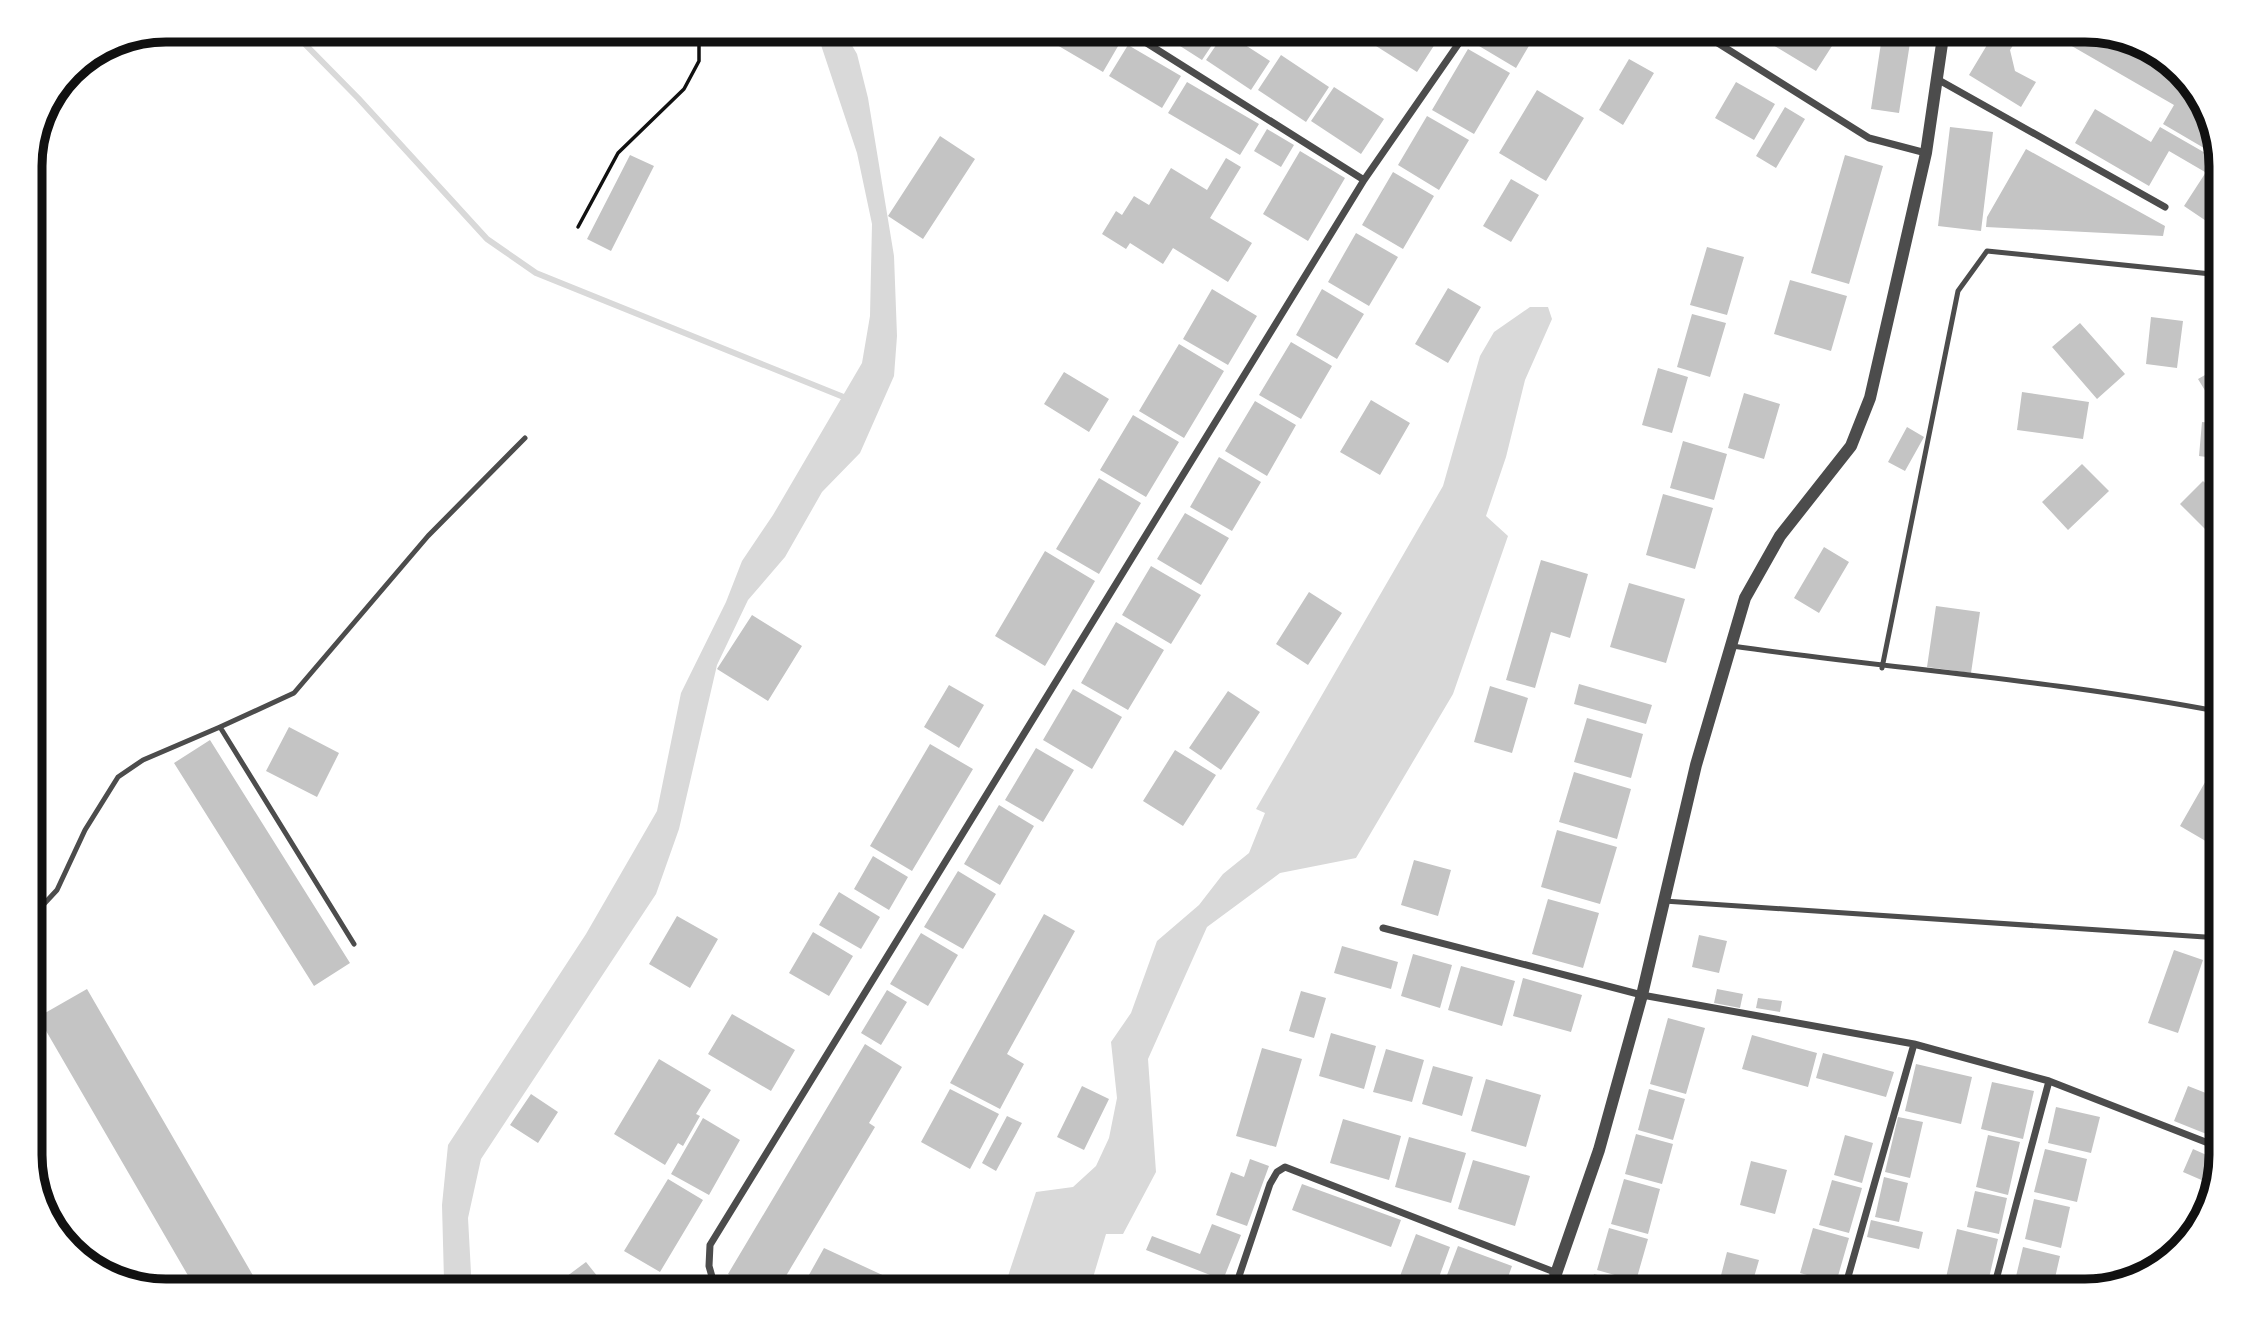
<svg xmlns="http://www.w3.org/2000/svg" width="2251" height="1321" viewBox="0 0 2251 1321" font-family="'Alegreya Sans',sans-serif">
  <style>
    .water { fill: #d9d9d9 }
    .lines { fill: none; stroke-linecap: round; stroke-linejoin: round }
    .stream { stroke: #d9d9d9; stroke-width: 6 }
    .building { fill: #c4c4c4 }
    .path { stroke: #111; stroke-width: 3.5 }
    .service { stroke: #4c4c4c; stroke-width: 5 }
    .minor { stroke: #4c4c4c; stroke-width: 7 }
    .tertiary { stroke: #4c4c4c; stroke-width: 12 }
    .rim { fill: none; stroke: #111; stroke-width: 9 }
  </style>
  <rect width="100%" height="100%" fill="#fff"/>
  <path class="water" d="M816 30H843L857 54 868 98 894 256 897 336 894 376 860 453 822 492 785 557 748 600 717 665 679 829 656 894 481 1159 468 1218 472 1291H449L444 1280 442 1205 448 1145 586 934 657 811 681 693 726 602 742 561 773 515 862 363 870 316 872 224 857 153Z
    M1530 307H1548L1552 319 1525 380 1506 457 1486 516 1508 536 1453 694 1356 858 1280 873 1207 927 1148 1059 1156 1172 1123 1234H1106L1089 1291H1003L1036 1192 1073 1187 1096 1166 1109 1138 1117 1098 1111 1042 1131 1013 1157 941 1199 905 1223 874 1249 853 1265 813 1256 809 1443 486 1480 356 1494 332Z"/>
  <g class="lines">
    <path class="stream" d="M291 30 358 98 487 239 536 273 851 400"/>
  </g>
  <path class="building" d="M1050 30H1101L1121 41 1103 72 1045 38Z
    M1155 30H1222L1202 60Z
    M1371 30H1444L1417 72 1365 39Z
    M1482 30H1507L1530 44 1516 68 1474 43Z
    M1525 30H1552L1545 41Z
    M1741 30H1762L1756 39Z
    M1769 30H1831L1839 35 1816 71 1763 39Z
    M1883 30H1912L1899 113 1871 109Z
    M1996 30H2009L2019 36 2010 50 2015 71 2036 82 2021 107 1969 75Z
    M2044 30H2085L2156 50 2203 97 2206 107 2198 121 2212 129 2221 158 2163 124 2174 105Z
    M1225 32 1270 61 1251 90 1206 60Z
    M1128 45 1181 76 1162 108 1109 76Z
    M1468 49 1510 73 1474 134 1432 110Z
    M1281 55 1329 87 1306 122 1258 90Z
    M1629 59 1654 73 1623 125 1599 110Z
    M1187 82 1259 124 1240 155 1168 113Z
    M1736 82 1775 104 1754 140 1715 118Z
    M1334 87 1384 119 1361 154 1311 121Z
    M1537 90 1584 118 1546 181 1499 153Z
    M1785 107 1805 119 1776 168 1756 156Z
    M2095 109 2151 142 2160 127 2214 158 2205 172 2169 151 2149 186 2075 143Z
    M1427 116 1469 140 1439 190 1398 165Z
    M1950 127 1993 132 1981 231 1938 226Z
    M1267 129 1294 145 1281 167 1254 151Z
    M940 136 975 159 923 239 888 216Z
    M2026 149 2165 226 2163 236 1986 227 1987 217Z
    M1300 151 1345 178 1308 241 1263 214Z
    M630 155 654 166 611 251 587 239Z
    M1845 155 1883 166 1849 284 1811 273Z
    M1226 158 1241 167 1210 218 1252 243 1228 282 1173 248 1163 264 1130 243 1126 249 1102 234 1116 211 1122 215 1134 196 1149 205 1171 168 1207 190Z
    M2208 169 2221 177V231L2184 206Z
    M1393 172 1434 196 1403 249 1362 225Z
    M1511 179 1539 195 1511 242 1483 226Z
    M1356 233 1398 257 1369 306 1328 282Z
    M1707 247 1744 257 1727 315 1690 305Z
    M1790 280 1847 296 1831 351 1774 334Z
    M1448 288 1481 307 1448 363 1415 344Z
    M1212 289 1257 316 1228 365 1183 339Z
    M1322 289 1364 314 1337 359 1296 335Z
    M1692 314 1726 323 1710 377 1677 367Z
    M2151 317 2183 321 2177 368 2146 364Z
    M2080 323 2125 374 2097 399 2052 347Z
    M1291 342 1332 366 1301 419 1259 395Z
    M1179 344 1224 371 1184 438 1139 411Z
    M2221 366V403L2215 407 2198 379Z
    M1658 368 1688 377 1672 433 1642 425Z
    M1064 372 1109 399 1089 432 1044 404Z
    M2022 392 2089 402 2083 439 2017 430Z
    M1744 393 1780 404 1764 459 1728 448Z
    M1371 400 1410 423 1380 475 1340 452Z
    M1255 401 1296 425 1267 476 1225 451Z
    M1133 415 1179 442 1146 497 1100 470Z
    M2202 422 2221 424V459L2199 456Z
    M1907 427 1924 437 1905 471 1888 462Z
    M1683 441 1727 454 1714 500 1670 488Z
    M1219 457 1261 482 1232 531 1190 507Z
    M2082 464 2109 491 2068 530 2042 502Z
    M1099 478 1141 503 1099 574 1056 549Z
    M2203 481 2221 498V532L2215 539 2180 504Z
    M1663 494 1713 508 1695 569 1646 555Z
    M1185 513 1229 538 1201 585 1157 559Z
    M1824 547 1849 562 1819 613 1794 598Z
    M1045 551 1095 581 1045 666 995 636Z
    M1541 560 1588 574 1570 638 1551 632 1535 688 1506 680Z
    M1151 566 1201 595 1171 644 1122 615Z
    M1629 583 1685 599 1666 663 1610 647Z
    M1309 592 1342 613 1308 665 1276 644Z
    M1936 606 1980 612 1971 673 1927 667Z
    M752 615 802 646 768 701 717 669Z
    M1116 622 1164 650 1128 710 1081 683Z
    M1579 684 1652 705 1646 724 1574 704Z
    M949 685 984 705 959 748 924 727Z
    M1490 686 1528 698 1512 753 1474 742Z
    M1073 689 1122 717 1092 769 1043 740Z
    M1228 691 1260 712 1221 770 1189 748Z
    M1587 718 1643 734 1631 778 1574 762Z
    M289 727 339 753 317 797 266 771Z
    M210 740 350 963 314 986 174 763Z
    M930 744 973 769 912 871 870 846Z
    M1036 748 1074 770 1043 822 1005 800Z
    M1175 750 1216 775 1183 826 1143 801Z
    M1574 772 1631 789 1617 839 1559 822Z
    M2208 777 2221 784V850L2180 826Z
    M999 805 1034 826 1000 885 964 864Z
    M1557 830 1617 847 1600 904 1541 887Z
    M873 856 908 877 889 910 854 889Z
    M1414 860 1451 870 1438 916 1401 905Z
    M958 871 996 894 963 949 924 927Z
    M839 892 880 917 861 949 819 925Z
    M1548 899 1599 913 1583 968 1532 954Z
    M1044 914 1075 931 1007 1054 1024 1064 1000 1109 950 1083Z
    M677 916 718 939 690 988 649 964Z
    M813 932 853 956 829 996 789 973Z
    M921 933 958 955 928 1006 890 984Z
    M1699 935 1727 941 1719 973 1692 967Z
    M1342 946 1398 962 1391 989 1334 973Z
    M2174 950 2203 960 2178 1033 2148 1023Z
    M1413 954 1452 965 1440 1008 1401 996Z
    M1461 966 1515 981 1502 1026 1448 1010Z
    M1523 978 1582 995 1571 1032 1513 1016Z
    M87 989 262 1291H197L38 1017Z
    M1717 989 1743 994 1740 1008 1714 1003Z
    M887 990 907 1002 881 1045 861 1033Z
    M1301 991 1326 998 1314 1038 1289 1031Z
    M1758 998 1782 1001 1780 1012 1756 1008Z
    M732 1014 795 1050 771 1091 708 1054Z
    M1668 1018 1705 1028 1686 1094 1650 1084Z
    M1331 1033 1376 1046 1364 1089 1319 1076Z
    M1752 1035 1817 1053 1808 1087 1742 1069Z
    M865 1044 902 1067 869 1123 875 1127 777 1291H758L728 1274Z
    M1262 1048 1302 1059 1276 1147 1236 1136Z
    M1386 1049 1424 1060 1412 1102 1373 1092Z
    M1823 1053 1894 1072 1886 1097 1816 1078Z
    M659 1059 711 1090 696 1114 700 1116 683 1146 678 1143 665 1165 614 1134Z
    M1916 1064 1972 1077 1961 1124 1905 1111Z
    M1433 1066 1473 1077 1462 1116 1422 1104Z
    M1486 1079 1541 1095 1526 1147 1471 1131Z
    M1992 1082 2034 1091 2023 1139 1981 1129Z
    M1082 1086 1109 1099 1084 1150 1057 1137Z
    M2188 1086 2221 1099 2209 1135 2174 1121Z
    M950 1089 999 1114 970 1169 921 1142Z
    M1649 1089 1685 1099 1673 1140 1638 1130Z
    M531 1094 558 1112 538 1143 510 1125Z
    M2056 1107 2100 1117 2091 1153 2048 1143Z
    M1007 1116 1022 1123 996 1171 982 1163Z
    M1898 1117 1923 1122 1910 1178 1885 1172Z
    M703 1118 740 1140 709 1195 671 1174Z
    M1343 1119 1401 1136 1389 1180 1330 1163Z
    M1636 1134 1673 1144 1662 1184 1625 1174Z
    M1845 1135 1873 1143 1862 1183 1834 1175Z
    M1988 1135 2020 1142 2008 1195 1976 1187Z
    M1409 1137 1466 1153 1451 1203 1395 1187Z
    M2045 1149 2087 1159 2077 1202 2034 1192Z
    M2193 1149 2220 1161 2213 1185 2183 1172Z
    M1250 1159 1269 1166 1247 1226 1216 1215 1231 1172 1244 1177Z
    M1473 1160 1530 1176 1515 1226 1458 1209Z
    M1751 1161 1787 1170 1775 1214 1740 1205Z
    M1884 1177 1908 1183 1899 1222 1875 1217Z
    M668 1179 703 1200 660 1272 624 1251Z
    M1624 1179 1660 1189 1648 1234 1611 1224Z
    M1832 1180 1862 1188 1849 1233 1819 1225Z
    M1302 1184 1401 1220 1391 1247 1292 1210Z
    M1975 1191 2007 1198 1999 1234 1967 1227Z
    M2034 1199 2070 1207 2061 1248 2025 1239Z
    M1871 1220 1923 1232 1919 1249 1867 1237Z
    M1212 1224 1241 1235 1223 1280 1146 1250 1152 1236 1200 1254Z
    M1609 1228 1648 1239 1636 1281 1597 1270Z
    M1813 1228 1849 1238 1836 1283 1800 1273Z
    M1957 1229 1998 1239 1986 1291H1943Z
    M1416 1234 1450 1247 1434 1291H1415L1397 1284Z
    M1458 1246 1512 1266 1503 1291H1441Z
    M2023 1247 2060 1256 2052 1291 2013 1289Z
    M824 1248 917 1291H857L836 1279 830 1291 817 1284 813 1291H800Z
    M1727 1252 1759 1260 1750 1291H1717Z
    M586 1262 602 1282 590 1291H547Z
    M1594 1274 1635 1285 1633 1291H1589Z
    M1800 1277 1837 1287 1835 1291H1796Z"/>
  <g class="lines">
    <path class="path" d="M578 227 618 153 684 89 699 61V30"/>
    <path class="service" d="M1732 646C1895 669 2060 681 2221 712
      M1882 668 1958 291 1987 251 2221 275
      M220 727 294 693 428 536 525 438
      M1664 901 2205 937 2221 930
      M30 919 57 890 85 830 118 777 143 760 220 727 354 944"/>
    <path class="minor" d="M1126 30 1364 180
      M1697 30 1869 138 1926 153
      M1937 79 2165 207
      M1383 928 1642 995 1914 1044 2049 1081 2221 1148
      M716 1291 709 1266 710 1245 1364 180 1468 30
      M1234 1291 1270 1184 1277 1172 1285 1167 1557 1273
      M1844 1291 1914 1044
      M1993 1291 2049 1081"/>
    <path class="tertiary" d="M1550 1291 1599 1150 1642 995 1696 765 1745 598 1780 536 1851 446 1870 398 1926 153 1944 30"/>
  </g>
  <path d="M0 0H2251V1321H0ZM166 42H2085A124 124 0 0 1 2209 166V1155A124 124 0 0 1 2085 1279H166A124 124 0 0 1 42 1155V166A124 124 0 0 1 166 42Z" fill="#fff" fill-rule="evenodd"/>
  <path class="rim" d="M166 42H2085A124 124 0 0 1 2209 166V1155A124 124 0 0 1 2085 1279H166A124 124 0 0 1 42 1155V166A124 124 0 0 1 166 42Z"/>
</svg>
